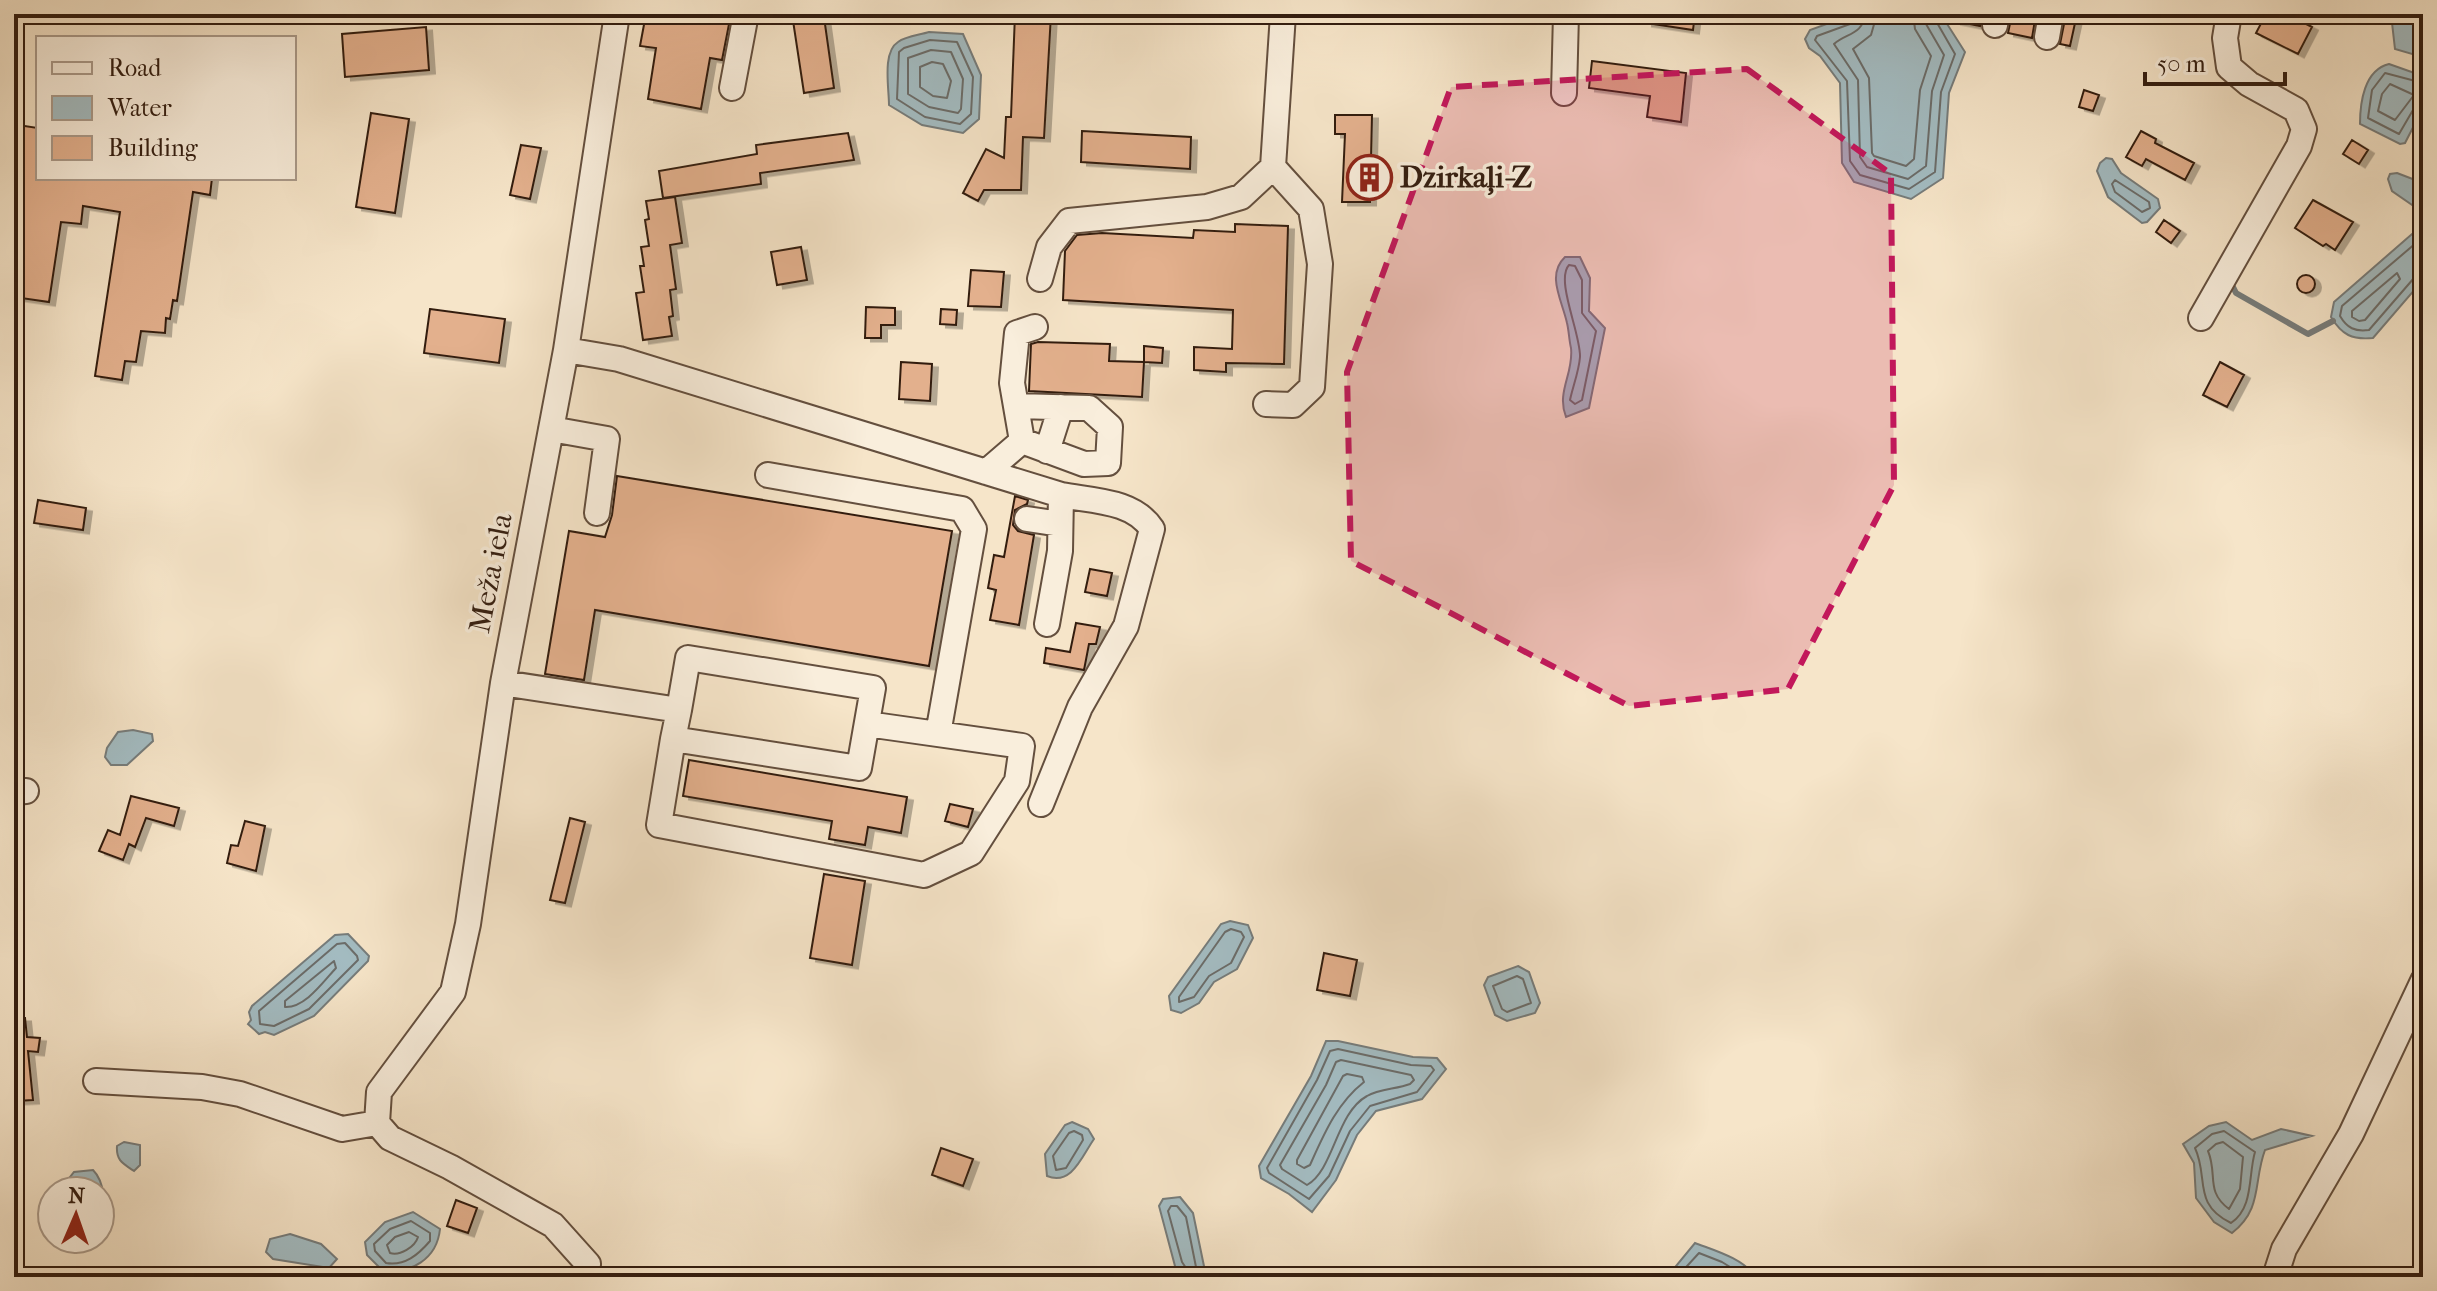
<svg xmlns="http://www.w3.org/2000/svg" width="2437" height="1291" viewBox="0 0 2437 1291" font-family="'IM FELL French Canon',serif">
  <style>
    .water { fill: #a3bcc2; stroke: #767c7b; stroke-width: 2 }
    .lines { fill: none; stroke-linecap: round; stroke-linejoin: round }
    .shore { stroke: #6b6c69; stroke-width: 2 }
    .stream { stroke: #767c7b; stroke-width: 6 }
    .building { fill: #e3b08d; stroke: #331d10; stroke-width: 2; filter: url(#shadow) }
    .minor-casing { stroke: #644f3e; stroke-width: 28 }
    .minor { stroke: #f9eedc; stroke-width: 24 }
    .marked { fill: #c2185b; fill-opacity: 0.2; stroke: #c2185b; stroke-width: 6; stroke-dasharray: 16 10; stroke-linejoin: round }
    .labels { text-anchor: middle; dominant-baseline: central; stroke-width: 7; stroke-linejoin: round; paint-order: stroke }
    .poi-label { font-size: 30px; font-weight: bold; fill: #331d10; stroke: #f9eedc; text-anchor: start }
    .street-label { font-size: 30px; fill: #331d10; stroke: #f9eedc }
  </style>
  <defs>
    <filter id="shadow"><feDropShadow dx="6" dy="3.5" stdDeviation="0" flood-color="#0004"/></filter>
  </defs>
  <rect width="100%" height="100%" fill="#f6e5c9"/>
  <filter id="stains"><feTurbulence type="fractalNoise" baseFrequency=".0025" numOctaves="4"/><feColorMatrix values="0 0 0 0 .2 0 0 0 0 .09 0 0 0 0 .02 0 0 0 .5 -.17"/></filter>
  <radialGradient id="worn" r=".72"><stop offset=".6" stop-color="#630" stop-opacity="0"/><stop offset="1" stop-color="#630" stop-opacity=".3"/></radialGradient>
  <path class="water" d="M1854 14H1937L1942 16 1965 52 1949 93 1943 178 1911 199 1854 182 1842 163 1840 83 1820 56 1809 48 1805 39 1810 30Z
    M2391 14H2416L2420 47 2412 54 2395 49Z
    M929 32 963 34 981 75 979 119 963 133 922 125 889 105C889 88 882 52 898 42 906 36 920 35 929 32Z
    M2389 64 2423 76V108L2405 143 2400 144 2360 124C2360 103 2364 70 2389 64Z
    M2106 158 2112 159 2121 173 2158 199 2160 208 2147 222 2142 223 2108 197 2097 171 2100 163Z
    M2397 173 2423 183V201L2420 206 2415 207 2392 191 2388 179 2390 174Z
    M2423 228V280L2373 338C2352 340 2342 335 2331 317L2334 302 2412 234Z
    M1565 257H1580L1590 278 1589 311 1605 328 1589 408 1566 417C1556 392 1574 373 1571 348 1569 340 1569 331 1567 323 1562 300 1546 275 1565 257Z
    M133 730 152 734 153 741 127 765H111L105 757 107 748 118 732Z
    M1230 921 1248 925 1253 938 1237 969 1214 982 1199 1003 1181 1013 1171 1010 1169 996 1221 924Z
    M348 934 369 956 368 961 314 1016 274 1035 265 1032 259 1034 248 1024 251 1020 249 1012 252 1006 335 935Z
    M1518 966 1529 972 1540 1003 1535 1013 1507 1021 1495 1015 1484 985 1488 977Z
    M1326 1041H1338L1413 1057 1437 1058 1446 1069 1422 1099 1376 1111 1357 1135 1336 1180 1312 1212 1289 1194 1261 1178 1259 1166 1311 1076Z
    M1072 1122 1088 1129 1094 1139C1082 1156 1072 1186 1047 1176L1045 1154 1065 1125Z
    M2226 1122 2252 1140 2281 1129 2312 1136 2265 1150C2253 1182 2263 1209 2232 1233L2214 1222 2196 1198 2194 1163 2183 1144 2209 1126Z
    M124 1142 140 1145V1165L134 1171C122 1163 116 1160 117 1146Z
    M93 1170C104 1181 107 1206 100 1220V1191H71L67 1181 74 1172Z
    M1180 1197 1193 1213 1205 1271 1199 1277H1183L1175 1266 1159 1206 1163 1199Z
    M413 1212 440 1229C437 1259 411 1274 383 1271L367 1255 365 1242 385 1222Z
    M290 1234 321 1244 337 1259 329 1268 273 1259 266 1252 270 1239Z
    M1695 1243C1716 1251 1742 1258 1756 1277H1667Z"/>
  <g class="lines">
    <path class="shore" d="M1854 14 1850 24 1817 36 1815 40 1847 81 1850 161 1860 175 1909 189 1935 172 1941 92 1955 54 1936 21 1935 14
      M1865 14C1863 35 1846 33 1834 44L1858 80 1860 157 1867 167 1908 179 1926 166 1932 91 1944 55 1926 24 1925 14
      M1877 14 1871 35 1853 49 1869 78 1872 153 1874 156 1906 166 1914 159 1920 90 1931 56 1915 29 1913 14
      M930 40 957 42 973 77 971 114 960 124 925 117 897 99 899 52 904 48Z
      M931 50 951 52 963 79 961 109 958 113 929 107 908 94V58Z
      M932 62 943 64 951 81 947 98 933 96 920 87V67Z
      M2423 83 2385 73 2372 90 2368 118 2399 134 2413 110 2423 107
      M2390 84 2414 95 2395 120 2378 111 2382 94Z
      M2115 180 2149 202 2150 208 2142 212 2115 192 2112 184Z
      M2423 237 2342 306 2340 316C2347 328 2355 332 2369 330L2414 278 2423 275
      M1569 265 1575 266 1582 280V313L1596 331 1582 400 1575 404 1570 400C1573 386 1579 371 1580 357 1581 334 1555 280 1569 265Z
      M2397 273 2400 279 2365 320 2359 321 2352 317V311Z
      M1231 929 1241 932 1244 937 1231 963 1209 976 1194 997 1179 1002V997L1225 932Z
      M345 943 357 956 358 960 309 1009 274 1026 260 1024 259 1011 337 944Z
      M334 961 336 968C323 982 305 1008 285 1007V1001Z
      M1517 976 1523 979 1531 1003 1507 1012 1502 1009 1493 986Z
      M1338 1049 1411 1065 1431 1066 1434 1070 1417 1092 1370 1106 1350 1131 1329 1176 1309 1199 1269 1173 1267 1168 1317 1080 1330 1051Z
      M1341 1060 1411 1075 1414 1080 1410 1084C1397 1089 1379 1089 1367 1096 1336 1113 1334 1170 1307 1185L1282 1169 1280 1165 1326 1085 1336 1062Z
      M1347 1074 1362 1077 1364 1082C1337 1103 1324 1134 1310 1165L1304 1168 1297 1164V1160L1343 1076Z
      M1074 1131 1082 1135 1083 1140 1066 1168 1056 1170 1053 1156 1069 1133Z
      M2224 1131 2255 1152C2248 1175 2254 1208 2231 1223 2192 1204 2209 1178 2195 1148L2212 1134Z
      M2223 1142 2243 1157 2240 1189 2229 1209C2205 1191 2218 1175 2208 1151L2216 1144Z
      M1171 1206H1177L1186 1217 1196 1267 1192 1272 1188 1271 1182 1262 1168 1211Z
      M411 1221 430 1233V1241C418 1255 405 1266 386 1263L375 1251 374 1244 390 1229Z
      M409 1232 418 1237C415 1247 400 1256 390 1253L387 1245 395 1237Z
      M1677 1277 1699 1253 1722 1262 1746 1277"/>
    <path class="stream" d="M2234 280 2232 285 2236 293 2308 334 2333 321"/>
  </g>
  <path class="building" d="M646 14H731L722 60 710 58 701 109 648 99 656 48 640 46Z
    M792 14H814V19L824 17 834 88 804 93Z
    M1015 14H1051L1044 138 1023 137 1021 190H984L978 201 963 193 986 149 1004 158 1006 117H1011Z
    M1647 14H1695L1693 30 1646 23Z
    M1956 14H1982L1980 26 1955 21Z
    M2012 14H2036L2032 38 2008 33Z
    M2066 14H2077L2070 46 2060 44Z
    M2266 14H2287L2312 27 2298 54 2256 33Z
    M426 27 429 70 345 77 342 34Z
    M1592 61 1686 73 1681 122 1647 117 1650 96 1589 88Z
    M2084 90 2099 95 2093 111 2079 107Z
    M371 113 409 119 395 213 356 207Z
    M1335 115H1372L1370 202H1342L1345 134H1335Z
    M18 125 38 128V178H212L210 195 193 192 177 301 173 300 170 319 166 318 165 333 141 331 136 362 125 361 122 380 95 376 120 212 83 206 81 224 61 222 49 302 14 297V153Z
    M1082 131 1191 137 1190 169 1081 162Z
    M2141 131 2156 139 2155 143 2194 163 2185 180 2146 159 2142 166 2126 157Z
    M848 133 854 160 760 173 761 184 663 198 659 171 757 154 756 145Z
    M2352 140 2368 150 2359 164 2343 154Z
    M521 145 541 148 530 199 510 195Z
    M675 197 682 243 670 245 676 289 670 290 673 316 669 317 672 336 643 340 636 293 644 292 640 266H644L641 247 649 246 645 220 649 219 646 201Z
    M2313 200 2353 222 2335 250 2326 244 2323 246 2295 228Z
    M2164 220 2180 231 2171 243 2156 232Z
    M1235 224 1288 226 1284 364 1226 363V372L1194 370V347L1232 349 1233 310 1063 300 1065 251 1077 235 1102 233 1193 238 1194 230 1235 232Z
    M801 247 807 280 777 285 771 252Z
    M971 270 1004 272 1001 307 968 306Z
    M2297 284a9 9 0 1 1 18 0a9 9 0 1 1-18 0Z
    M866 307 895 308V325H881V338H865Z
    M430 309 505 319 499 363 424 353Z
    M941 309 957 310 956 325 940 324Z
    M1038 342 1110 344 1109 361 1144 362 1142 397 1029 391 1031 344Z
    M1144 346 1163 348 1162 363 1144 362Z
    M901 362 932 364 930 401 899 399Z
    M2220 362 2244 375 2227 407 2203 395Z
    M617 476 952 531 929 666 595 610 584 680 545 674 569 531 605 537 612 515Z
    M1015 496 1028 500 1027 504 1015 510 1013 525 1018 531 1034 535 1019 625 990 620 996 590 988 588 994 555 1004 557Z
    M38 500 86 508 83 530 34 523Z
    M1090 569 1112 573 1107 596 1085 592Z
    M1076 623 1100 627 1096 644H1089L1084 670 1044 663 1046 648 1070 652Z
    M689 760 907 797 901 833 868 827 865 845 829 839 832 821 683 796Z
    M131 796 179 808 174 826 146 818 135 847 129 844 123 860 99 851 108 830 120 835Z
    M950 804 973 809 968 827 945 821Z
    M570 818 585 822 565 903 550 900Z
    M245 821 265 826 256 871 227 863 231 845 238 846Z
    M824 874 865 881 852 965 810 958Z
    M1324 953 1357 960 1350 996 1317 990Z
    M17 1018H25L27 1037 40 1038 38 1052 28 1051 33 1100 16 1101 14 1035Z
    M941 1148 973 1159 963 1186 932 1175Z
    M456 1200 477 1208 468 1233 447 1226Z"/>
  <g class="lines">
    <defs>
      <path id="minor" d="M1995 25 1997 14
        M2047 37 2051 14
        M732 88 746 14
        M1564 93 1566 14
        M1040 279 1049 247 1069 221 1207 207 1241 197 1273 167
        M2201 318 2299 146 2304 129 2296 110 2249 84 2229 67 2225 38 2229 14
        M566 350 619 359 1061 495C1092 501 1133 500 1152 529L1126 626 1080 707 1041 804
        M1266 404 1293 405 1312 387 1320 264 1311 209 1273 167 1283 14
        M1016 406 1089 408 1110 427 1108 463 1084 464 1022 441
        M551 429 607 439 597 513
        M1047 451 1061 407
        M986 472 1022 441 1012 383 1017 333 1035 327
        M768 475 962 509 974 529 938 734
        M1027 519 1060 524
        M1047 624 1060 551 1061 495
        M503 683 679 710 688 658 873 688 859 768 673 739 679 710
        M673 739 659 825 924 875 971 853 1017 781 1022 746 867 724
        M14 792 26 791
        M96 1081 202 1087 240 1094 342 1129 377 1123
        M377 1123 379 1092 453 992 468 924 503 683 566 350 617 14
        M377 1123 390 1138 450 1167 553 1225 588 1264 585 1277
        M2275 1277 2284 1249 2351 1134 2423 981"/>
    </defs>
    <use href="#minor" class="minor-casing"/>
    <use href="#minor" class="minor"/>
  </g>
  <path class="marked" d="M1747 69 1891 174 1894 485 1788 689 1629 706 1351 561 1347 372 1451 87Z"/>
  <defs>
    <symbol id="building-ring" viewBox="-11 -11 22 22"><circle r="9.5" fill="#f9eedc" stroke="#8f2418" stroke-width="1.5"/><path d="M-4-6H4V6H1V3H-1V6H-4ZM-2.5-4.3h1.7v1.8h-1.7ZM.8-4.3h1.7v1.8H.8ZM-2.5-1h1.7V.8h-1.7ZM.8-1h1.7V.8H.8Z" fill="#8f2418"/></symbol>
  </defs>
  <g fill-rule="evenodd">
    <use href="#building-ring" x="1344" y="152" width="51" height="51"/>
  </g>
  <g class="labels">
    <g class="poi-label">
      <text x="1400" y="177">Dzirkaļi-Z</text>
    </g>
    <g class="street-label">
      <text transform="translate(491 573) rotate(-79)">Meža iela</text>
    </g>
  </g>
  <rect width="2437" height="1291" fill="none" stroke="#f6e5c9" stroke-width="48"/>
  <rect x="16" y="16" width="2405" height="1259" fill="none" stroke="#331d10" stroke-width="4"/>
  <rect x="24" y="24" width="2389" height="1243" fill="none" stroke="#331d10" stroke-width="2"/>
  <rect x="36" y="36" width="260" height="144" fill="#f9eedc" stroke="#aa9a8a" stroke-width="2"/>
  <rect x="52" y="62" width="40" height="12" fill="#f9eedc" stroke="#aa9a8a" stroke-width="2"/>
  <text x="108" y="76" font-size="24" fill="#331d10">Road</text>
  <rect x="52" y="96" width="40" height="24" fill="#a3bcc2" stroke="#aa9a8a" stroke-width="2"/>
  <text x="108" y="116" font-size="24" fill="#331d10">Water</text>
  <rect x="52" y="136" width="40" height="24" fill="#e3b08d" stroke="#aa9a8a" stroke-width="2"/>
  <text x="108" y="156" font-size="24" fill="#331d10">Building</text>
  <g transform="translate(76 1215) rotate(2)"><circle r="38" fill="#f9eedc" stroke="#aa9a8a" stroke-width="2"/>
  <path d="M0-6L14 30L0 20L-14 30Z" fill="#8f2418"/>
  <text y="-12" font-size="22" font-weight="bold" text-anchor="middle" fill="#331d10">N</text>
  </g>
  <path d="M2145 72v12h140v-12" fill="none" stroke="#331d10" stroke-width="4"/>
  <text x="2157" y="72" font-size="24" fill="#331d10" stroke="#f9eedc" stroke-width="6" paint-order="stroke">50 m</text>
  <rect width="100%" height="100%" filter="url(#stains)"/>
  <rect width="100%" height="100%" fill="url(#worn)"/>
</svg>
